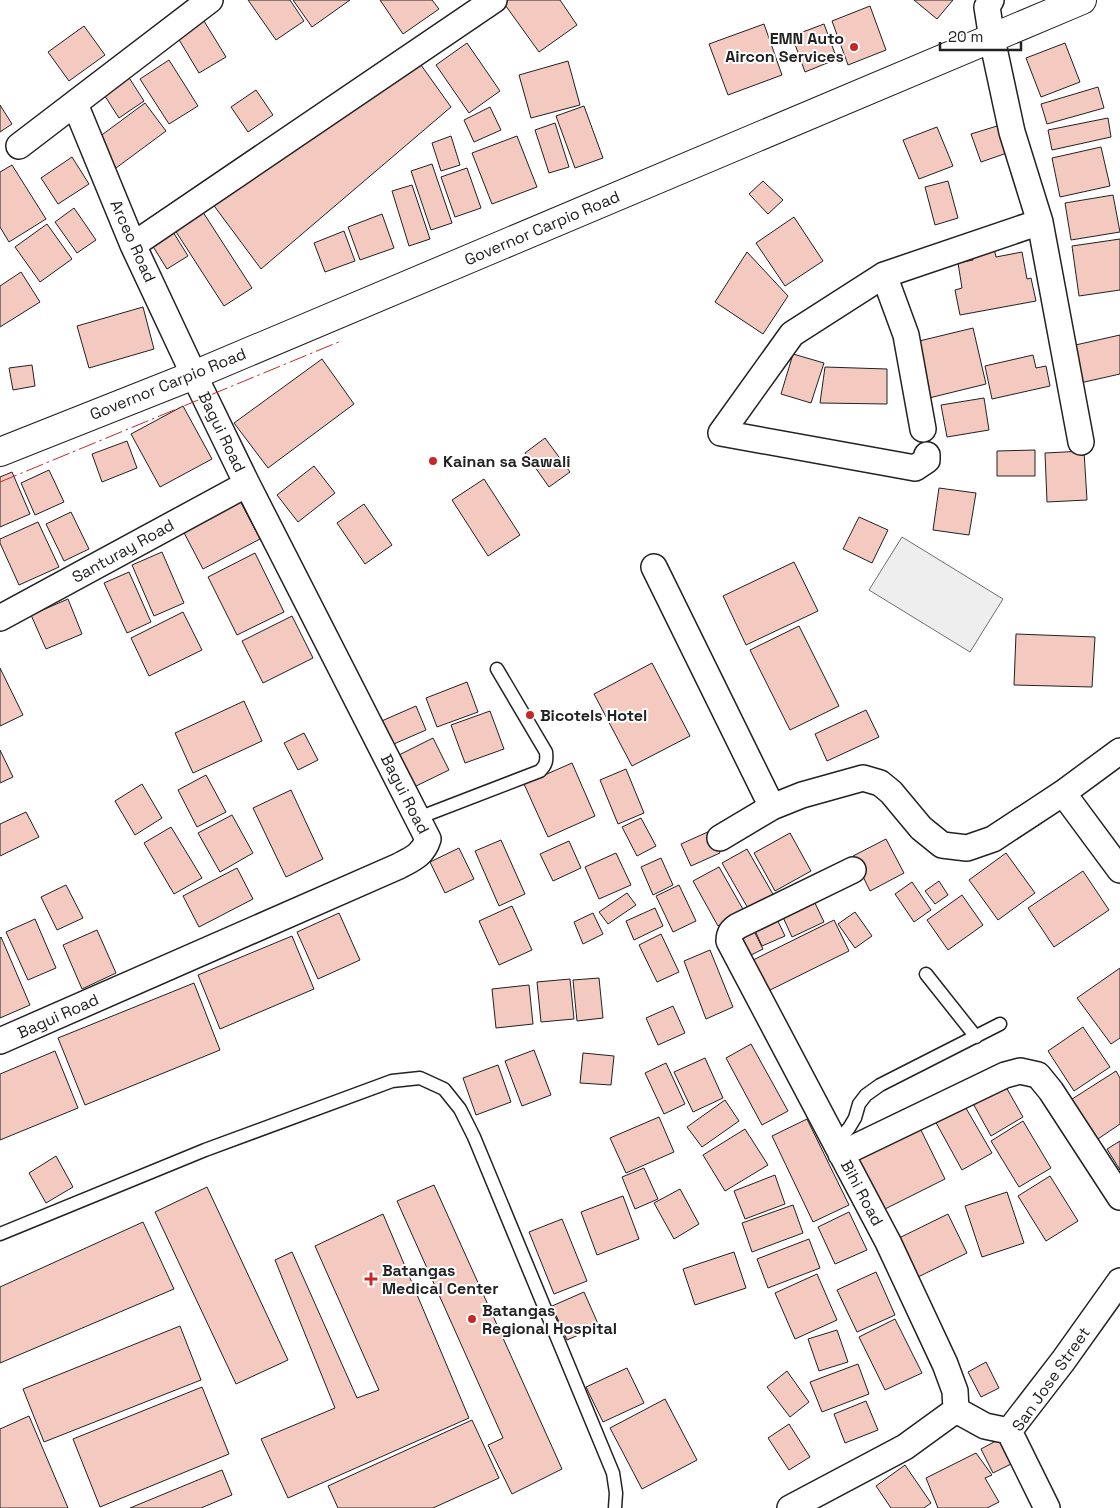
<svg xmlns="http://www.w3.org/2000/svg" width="1120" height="1508" viewBox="0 0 1120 1508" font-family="'Space Grotesk',sans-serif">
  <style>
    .green { fill: #eee; stroke: #6f6f6f }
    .building { fill: #f3c9c0; stroke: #222 }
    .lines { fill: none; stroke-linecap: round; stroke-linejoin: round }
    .service-casing { stroke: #222; stroke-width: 15 }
    .minor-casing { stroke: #222; stroke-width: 28 }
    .primary-casing { stroke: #222; stroke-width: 30 }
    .service { stroke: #fff; stroke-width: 12 }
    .minor { stroke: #fff; stroke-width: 25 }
    .primary { stroke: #fff; stroke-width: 28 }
    .power { stroke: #c62828; stroke-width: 1; stroke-dasharray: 18 4 2.5 4; stroke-linecap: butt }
    .poi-dot { fill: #c62828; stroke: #fff; stroke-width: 2 }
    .labels { text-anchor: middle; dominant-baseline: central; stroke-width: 4; stroke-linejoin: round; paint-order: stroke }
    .poi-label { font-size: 16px; font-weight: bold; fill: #222; stroke: #fff; text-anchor: start }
    .street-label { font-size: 16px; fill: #222; stroke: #fff }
  </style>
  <rect width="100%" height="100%" fill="#fff"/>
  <path class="green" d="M902 537 1003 599 970 652 869 590Z"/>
  <path class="building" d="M248 0H290L304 21 276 40Z
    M293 0H350L312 27Z
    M380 0H432L439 9 403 34Z
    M506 0H560L577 25 539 52 503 2Z
    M914 0H953L937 19Z
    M870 6 886 50 848 65 832 21Z
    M204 21 226 57 199 73 178 38Z
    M764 24 782 75 728 95 709 44Z
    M824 24 837 59 805 72 792 36Z
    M84 26 105 55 69 81 48 52Z
    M467 43 500 91 469 113 436 65Z
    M1065 43 1080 82 1041 97 1026 58Z
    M416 58 451 107 261 269 212 203Z
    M169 60 198 106 169 124 140 79Z
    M568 61 580 105 531 118 519 75Z
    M126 73 144 101 119 118 101 90Z
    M1098 87 1104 108 1047 124 1041 104Z
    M256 90 273 115 248 132 231 107Z
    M145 103 166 131 116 168 95 140Z
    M0 105 12 124 0 132Z
    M584 106 603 158 575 168 556 116Z
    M490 107 501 130 474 142 464 120Z
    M1108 118 1111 137 1052 150 1048 130Z
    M555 123 569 167 549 173 535 130Z
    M997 126 1007 153 981 162 971 134Z
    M937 127 953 166 919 179 903 140Z
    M451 136 460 165 441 171 432 143Z
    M517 136 537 187 492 204 472 153Z
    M1101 147 1110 186 1060 197 1052 158Z
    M72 157 89 184 58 204 41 178Z
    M432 164 452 223 431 230 411 171Z
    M12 165 46 219 9 242 0 227V172Z
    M467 168 481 208 455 217 441 177Z
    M763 181 783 200 768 214 749 194Z
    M948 181 958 218 935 225 925 187Z
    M412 185 430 239 409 246 392 191Z
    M1113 195 1120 232 1071 240 1065 203Z
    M199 206 252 288 224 306 171 224Z
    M74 208 96 240 77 253 55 222Z
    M382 214 394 248 360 260 348 227Z
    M794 217 823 261 785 286 756 243Z
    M47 224 72 259 40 282 15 247Z
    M170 227 188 256 167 269 149 240Z
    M344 231 355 261 325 272 314 243Z
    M1120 239V290L1079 296 1072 246Z
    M994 248 996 257 1022 252 1027 279 1031 278 1036 301 960 315 955 290 962 288 958 263 973 260 971 253Z
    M747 252 788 296 763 334 715 302Z
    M21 272 40 302 0 327V286Z
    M143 307 154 349 89 368 77 326Z
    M973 328 986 384 925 399 911 343Z
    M1120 335V374L1080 383 1071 346Z
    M793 354 824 363 811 403 781 394Z
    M1033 355 1036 368 1046 366 1050 386 992 399 985 366Z
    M322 359 354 404 268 468 234 423Z
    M32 365 35 386 13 390 9 368Z
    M825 367 887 369V404L820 403Z
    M984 398 989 430 947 437 941 405Z
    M183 406 212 459 160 487 131 434Z
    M545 438 570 472 549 487 525 453Z
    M127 441 137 468 102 482 92 454Z
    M1035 450V476H997V451Z
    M1084 451 1087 500 1047 502 1045 453Z
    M314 466 335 493 298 522 277 495Z
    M49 470 64 502 35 515 21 483Z
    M12 472 30 514 0 527V477Z
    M484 479 520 535 488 556 452 500Z
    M939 488 976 493 969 535 933 530Z
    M238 497 260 539 203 569 181 527Z
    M364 504 392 545 365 564 337 523Z
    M71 512 89 549 64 561 46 524Z
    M859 517 888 530 872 563 843 549Z
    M38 522 59 567 19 585 0 543V539Z
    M162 552 184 603 154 616 132 565Z
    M255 553 284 612 237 635 208 577Z
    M794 562 818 611 746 645 723 596Z
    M129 572 151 622 127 633 104 583Z
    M68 599 82 634 46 649 31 615Z
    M183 612 202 650 149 676 131 638Z
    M292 616 313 658 263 683 242 641Z
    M799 626 839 706 790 730 750 650Z
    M1016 634 1095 637 1092 687 1014 685Z
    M652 663 690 736 632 766 594 694Z
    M0 668 23 715 0 726Z
    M467 682 478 712 437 727 426 698Z
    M244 701 262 741 193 773 175 733Z
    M416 706 426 730 387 747 377 723Z
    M866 710 879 737 827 761 815 734Z
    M490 711 504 749 465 763 451 725Z
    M304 733 318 760 298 770 284 743Z
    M433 738 449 770 414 787 399 755Z
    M0 750 13 777 0 783Z
    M572 763 595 816 548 837 524 784Z
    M626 769 644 813 618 824 600 780Z
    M206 775 226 812 197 827 178 790Z
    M142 784 162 818 135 835 115 801Z
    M291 790 323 859 286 877 253 808Z
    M26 812 39 837 0 856V824Z
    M232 815 253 853 220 872 198 833Z
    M641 818 656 846 637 856 622 827Z
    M171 827 202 878 174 894 144 843Z
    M710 831 720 853 691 866 681 844Z
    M790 833 811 871 775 891 754 853Z
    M886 839 904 873 870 891 853 856Z
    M501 840 525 894 499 906 475 851Z
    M569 841 581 868 553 881 540 854Z
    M459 848 474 879 445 893 430 862Z
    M747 849 774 896 749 910 722 863Z
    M616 853 631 885 599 899 585 867Z
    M1006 853 1035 893 998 920 969 880Z
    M661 858 673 885 653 895 641 867Z
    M719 867 744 911 718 926 693 881Z
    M237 868 253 899 199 927 183 896Z
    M1083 871 1109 910 1054 947 1028 908Z
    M939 881 948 895 935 904 925 891Z
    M912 882 931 910 914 922 895 894Z
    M66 885 83 918 57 930 41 897Z
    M679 885 696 921 673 932 656 896Z
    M627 893 636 905 608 924 599 912Z
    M962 895 983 925 948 950 927 920Z
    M814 901 824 922 792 937 782 915Z
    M512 906 532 950 499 965 479 921Z
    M655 908 663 926 634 940 626 921Z
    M855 912 872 936 855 948 838 924Z
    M339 913 360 960 318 979 297 932Z
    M593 913 603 934 583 944 574 922Z
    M774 913 785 936 762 946 752 924Z
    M35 919 56 968 28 980 6 932Z
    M834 920 849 951 760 995 745 964Z
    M751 925 763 949 743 959 731 936Z
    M97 930 116 973 82 989 63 945Z
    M661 934 679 972 657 982 639 945Z
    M292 936 314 989 220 1029 198 975Z
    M1 937 30 1005 0 1018V938Z
    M710 950 733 1007 706 1019 684 961Z
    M1120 968V1038L1111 1044 1077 998Z
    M599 978 603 1018 577 1021 573 980Z
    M570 979 574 1019 541 1022 537 982Z
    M194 983 220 1050 85 1105 58 1038Z
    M529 985 533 1024 496 1028 492 989Z
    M673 1006 685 1033 658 1045 646 1018Z
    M1083 1027 1110 1067 1074 1091 1048 1051Z
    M751 1044 788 1111 762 1125 726 1058Z
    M534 1050 551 1095 522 1106 505 1061Z
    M55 1051 78 1108 0 1140V1074Z
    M583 1053 614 1056 611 1085 580 1083Z
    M705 1058 723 1098 693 1112 674 1072Z
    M666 1063 685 1104 664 1114 645 1073Z
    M498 1065 511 1102 476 1115 463 1078Z
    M1116 1071 1120 1078V1124L1095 1141 1069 1101Z
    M1002 1080 1023 1117 991 1136 970 1098Z
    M725 1100 739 1121 702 1147 687 1127Z
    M963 1103 992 1153 962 1170 934 1119Z
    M659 1117 674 1152 626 1173 610 1138Z
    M807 1119 849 1205 813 1222 772 1136Z
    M1023 1121 1051 1168 1019 1187 991 1141Z
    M917 1122 945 1179 877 1213 849 1156Z
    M745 1129 768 1165 725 1191 703 1155Z
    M1120 1141V1170L1107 1149Z
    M56 1156 73 1187 46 1203 29 1173Z
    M644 1168 658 1199 635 1209 622 1177Z
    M775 1175 785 1204 745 1219 734 1191Z
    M1050 1176 1078 1221 1046 1241 1018 1196Z
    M434 1185 562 1469 512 1494 488 1445 503 1438 397 1201Z
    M207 1187 288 1360 236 1384 155 1212Z
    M680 1189 699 1224 674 1239 654 1203Z
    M1007 1192 1024 1243 982 1257 965 1206Z
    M623 1196 639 1239 597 1255 581 1212Z
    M793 1205 803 1233 752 1252 742 1223Z
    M849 1212 867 1250 835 1264 818 1227Z
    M383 1214 469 1418 288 1498 261 1439 335 1408 275 1260 292 1252 357 1398 379 1390 315 1246Z
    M948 1214 967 1253 918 1277 899 1238Z
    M562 1219 587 1281 554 1294 529 1232Z
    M143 1222 174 1289 0 1363V1287Z
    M809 1239 820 1268 768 1288 757 1259Z
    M734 1252 746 1288 695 1305 683 1269Z
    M876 1272 895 1315 857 1332 837 1290Z
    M817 1274 837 1320 795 1339 775 1293Z
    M584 1292 599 1326 567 1340 552 1306Z
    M895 1319 922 1373 885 1390 859 1337Z
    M180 1326 201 1380 44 1442 23 1389Z
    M837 1330 848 1362 819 1371 808 1339Z
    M986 1362 999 1388 981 1397 968 1372Z
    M858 1364 869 1394 822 1412 810 1382Z
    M627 1368 644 1403 603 1422 586 1387Z
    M787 1371 809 1402 790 1417 767 1387Z
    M202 1387 229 1454 100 1507 73 1439Z
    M665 1399 697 1460 642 1489 610 1428Z
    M866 1401 878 1430 845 1443 834 1414Z
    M29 1416 68 1508H0V1429Z
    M472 1420 499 1478 433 1508H338L328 1486Z
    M789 1424 810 1457 789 1470 768 1438Z
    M1007 1435 1019 1460 993 1473 981 1449Z
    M976 1453 992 1475 985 1478 999 1502 987 1508H938L926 1478Z
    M905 1465 931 1503 924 1508H891L876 1486Z
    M222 1470 232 1495 201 1508H130Z"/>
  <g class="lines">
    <defs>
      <path id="service" d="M418 818 540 771C546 765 547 761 546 752L497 669
        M926 974 976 1037
        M835 1144 849 1128 855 1118 859 1104 866 1095 880 1085 1000 1024
        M0 1234 205 1150 392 1081 420 1078 444 1089 460 1109 474 1137 613 1473 616 1493 615 1508"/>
      <path id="minor" d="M19 146 210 0
        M1040 222 1081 442
        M133 245 494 0
        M884 275 906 335 923 429
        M927 455V460L915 468 721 433 792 334 884 275 1040 222 1012 132 992 39 987 7 991 0
        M654 567 772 807
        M0 618 247 484
        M1063 793 1120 870
        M720 838 772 807 802 795 863 778 880 783 891 792 921 828 942 845 967 848 993 839 1063 793 1120 751
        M0 1041 399 866C412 859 423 855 428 839L247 484 194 375 133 245 75 104
        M841 1154 1005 1075 1020 1071 1038 1075 1051 1091 1120 1197
        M956 1410 985 1426 1009 1431
        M790 1508 905 1447 956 1410 955 1391 945 1364 888 1242 729 941C729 933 732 930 738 926L853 870
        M1047 1508 1009 1431 1063 1361 1120 1281"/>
      <path id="primary" d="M0 452 194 375 1082 0"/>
    </defs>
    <use href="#service" class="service-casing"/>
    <use href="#minor" class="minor-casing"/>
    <use href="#primary" class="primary-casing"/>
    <use href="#service" class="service"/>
    <use href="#minor" class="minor"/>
    <use href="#primary" class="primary"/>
    <path class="power" d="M0 482 341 341"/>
  </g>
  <g class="poi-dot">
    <circle cx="854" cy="47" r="5"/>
    <circle cx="433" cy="461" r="5"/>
    <circle cx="530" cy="715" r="5"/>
    <path d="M368.5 1271.5h5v5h5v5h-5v5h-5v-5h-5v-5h5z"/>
    <circle cx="472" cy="1319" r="5"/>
  </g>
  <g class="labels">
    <g class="poi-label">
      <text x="844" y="38" text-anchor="end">EMN Auto<tspan x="844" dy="18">Aircon Services</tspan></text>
      <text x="443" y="461">Kainan sa Sawali</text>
      <text x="540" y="715">Bicotels Hotel</text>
      <text x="382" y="1270">Batangas<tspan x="382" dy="18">Medical Center</tspan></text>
      <text x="482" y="1310">Batangas<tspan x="482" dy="18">Regional Hospital</tspan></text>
    </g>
    <g class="street-label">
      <text transform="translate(542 228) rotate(-23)">Governor Carpio Road</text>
      <text transform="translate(133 241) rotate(66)">Arceo Road</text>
      <text transform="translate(168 384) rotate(-22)">Governor Carpio Road</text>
      <text transform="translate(222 432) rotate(64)">Bagui Road</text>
      <text transform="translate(123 551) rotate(-29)">Santuray Road</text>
      <text transform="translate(405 794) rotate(63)">Bagui Road</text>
      <text transform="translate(58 1016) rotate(-24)">Bagui Road</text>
      <text transform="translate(862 1193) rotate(62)">Bihi Road</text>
      <text transform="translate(1051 1379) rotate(-55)">San Jose Street</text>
    </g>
  </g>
  <path d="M940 42v8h81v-8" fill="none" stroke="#222222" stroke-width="2.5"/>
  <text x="948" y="42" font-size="15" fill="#222222" stroke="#ffffff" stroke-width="4" paint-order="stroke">20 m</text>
</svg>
